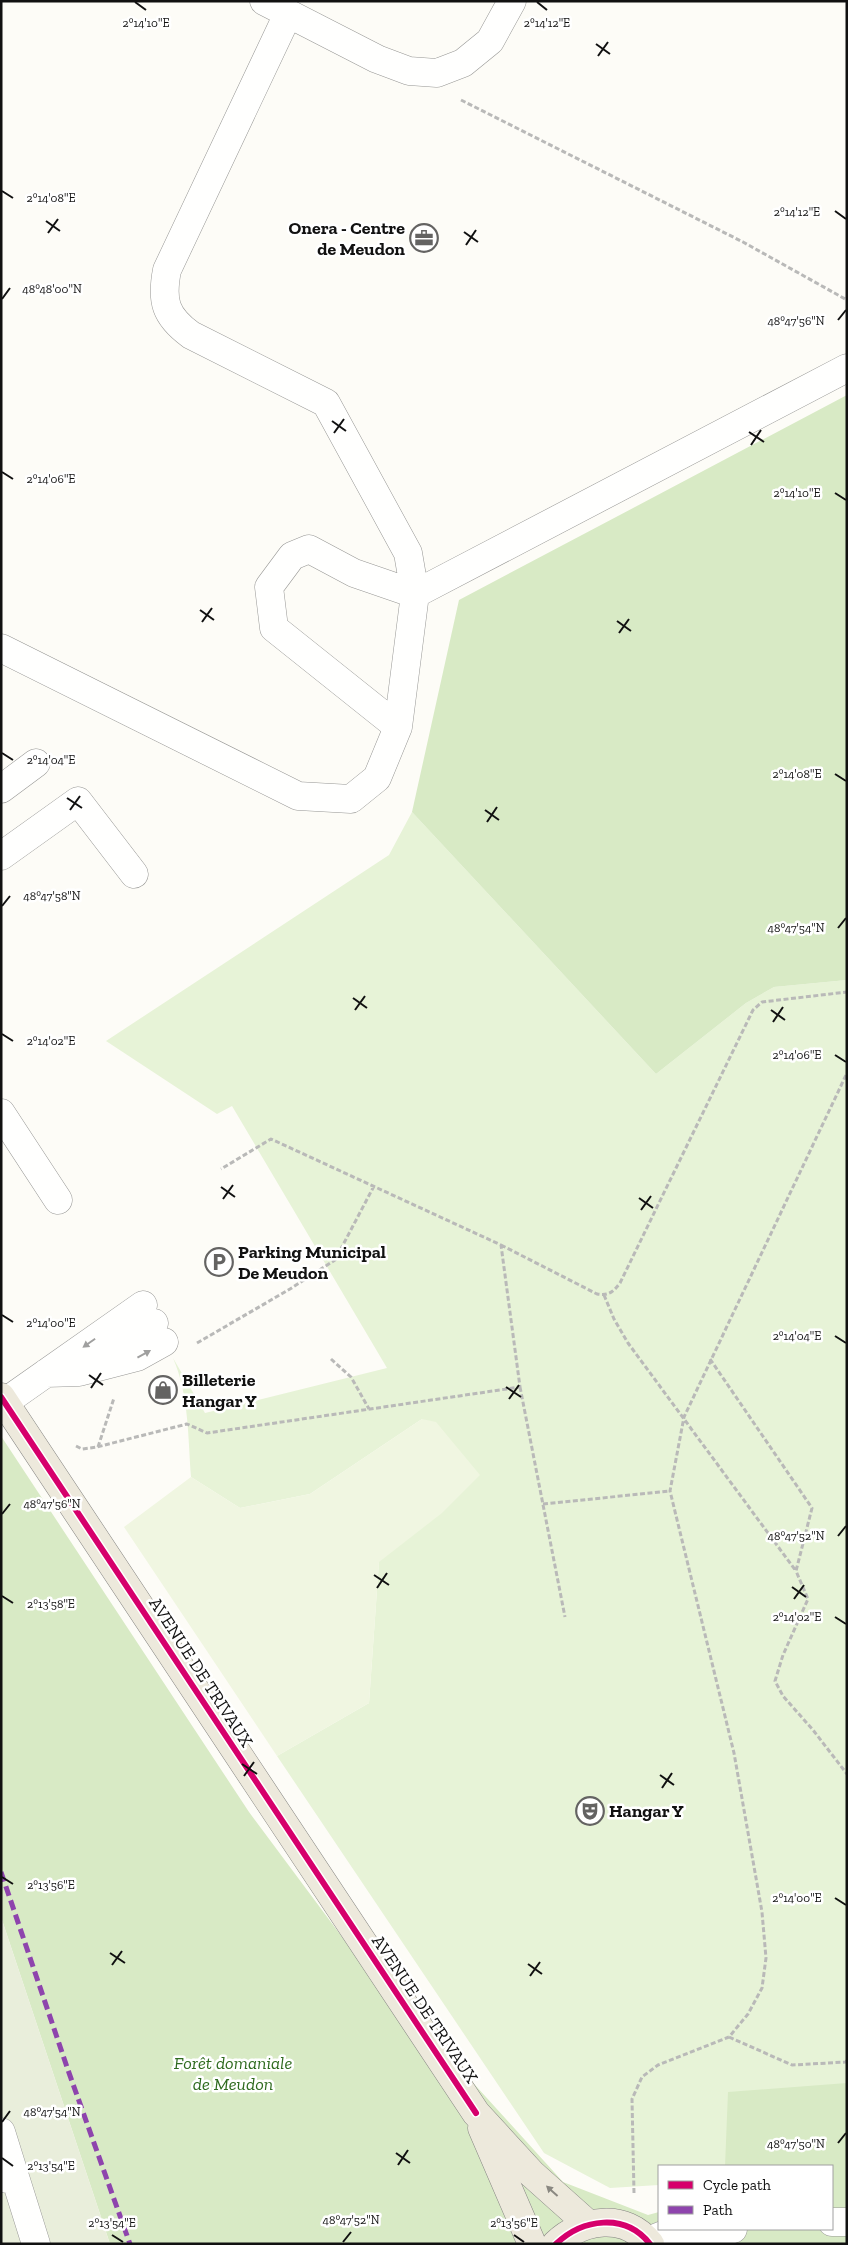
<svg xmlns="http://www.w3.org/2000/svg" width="848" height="2245" viewBox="0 0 848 2245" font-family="'Zilla Slab',serif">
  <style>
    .green { fill: #e7f3d7 }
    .forest { fill: #d8eac5 }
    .cemetery { fill: #e9eedb }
    .pitch { fill: #f0f6e1 }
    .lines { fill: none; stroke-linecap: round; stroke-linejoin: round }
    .minor-casing { stroke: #979795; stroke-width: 29 }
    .major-casing { stroke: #858482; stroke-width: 29 }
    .path { stroke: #b9b9b8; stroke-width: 3; stroke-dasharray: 5 2.5; stroke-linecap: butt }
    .minor { stroke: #fffffe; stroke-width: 28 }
    .major { stroke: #ede9dc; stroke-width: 28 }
    .quiet { stroke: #8e44ad; stroke-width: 5; stroke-dasharray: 10 5; stroke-linecap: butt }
    .cycleway-casing { stroke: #fff; stroke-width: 9 }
    .cycleway { stroke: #d6006c; stroke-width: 6 }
    .oneway { fill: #a0a09f }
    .oneway2 { fill: #8a8881 }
    .ticks { fill: none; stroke: #111; stroke-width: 2 }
    .labels { text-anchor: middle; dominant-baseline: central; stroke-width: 5; stroke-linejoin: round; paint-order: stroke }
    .poi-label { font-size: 18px; font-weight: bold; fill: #111; stroke: #fff; text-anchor: start }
    .street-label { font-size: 18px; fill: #111; stroke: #fff }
    .park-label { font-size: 18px; font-style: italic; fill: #2f6b1f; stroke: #fff }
    .ticks-label { font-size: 12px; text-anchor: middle; fill: #111; stroke: #fff; stroke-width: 5; stroke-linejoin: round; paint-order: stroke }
  </style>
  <rect width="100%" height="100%" fill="#fdfcf7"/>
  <path class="green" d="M412 812 656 1074 746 1003 774 987 847 980V2174L832 2166H659V2185L610 2188 544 2153 277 1756 369 1703 379 1561 422 1419 310 1494 240 1508 191 1477C188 1437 189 1395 173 1358L205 1413 387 1368 232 1106 217 1114 106 1041 389 855Z"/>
  <path class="forest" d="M847 395V980L774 987 746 1003 656 1074 412 812 459 600Z
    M1 1436 249 1812 348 1945 563 2182 648 2215 659 2212V2229H832V2166H725L728 2092 847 2083V2244H110L1 1917Z"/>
  <path class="cemetery" d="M1 1917 110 2244H1Z"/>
  <path class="pitch" d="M422 1419 436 1422 480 1475 442 1513 379 1562 369 1703 277 1756 124 1527 191 1477 240 1508 310 1494Z"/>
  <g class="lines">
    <defs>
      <path id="minor" d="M264 1 377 59 409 71 437 73 463 63 490 41 512 1
        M288 14 167 270C161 301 165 316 191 335L326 403 408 553 415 594 847 368
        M1 648 298 796 351 799 377 778 398 727 415 594 354 573 309 549 292 556 269 587 274 628 398 727
        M1 789 36 763
        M1 856 78 801 134 874
        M1 1113 58 1200
        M97 1361 154 1323
        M46 1373 79 1372 137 1357 164 1342
        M5 1402 143 1305
        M1 2132 15 2177 7 2179
        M1 2167 15 2177 36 2244
        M832 2222H847
        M648 2241 663 2235 709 2237
        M702 2244 709 2237 733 2229"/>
      <path id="major" d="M1 1397 476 2113 532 2174 588 2224
        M482 2128 532 2244
        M556 2244C582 2219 625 2212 650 2244"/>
    </defs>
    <use href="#minor" class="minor-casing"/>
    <use href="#major" class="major-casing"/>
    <path class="path" d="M461 100 743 242 847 300
      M501 1245 597 1294C609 1296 613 1292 620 1283L753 1010 762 1002 847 992
      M604 1295 614 1319 628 1343 796 1571
      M197 1343 290 1289 335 1260 374 1186
      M331 1359 351 1377 369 1409
      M710 1359 812 1508 796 1571 808 1599 783 1655 775 1681 783 1696 813 1730 847 1774
      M520 1387 565 1617
      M76 1446 82 1449 97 1447 187 1424 207 1433 520 1387 501 1245 271 1139 221 1169
      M98 1447 114 1398
      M543 1504 670 1491
      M729 2037 792 2065 846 2062 847 2059
      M634 2193 632 2099 642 2077 658 2065 729 2037 748 2014 762 1988 766 1958 762 1912 734 1753 670 1491 684 1417 847 1073"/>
    <use href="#minor" class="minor"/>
    <use href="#major" class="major"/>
    <path class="quiet" d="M1 1872 68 2070 130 2244"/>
    <defs>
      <path id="cycleway" d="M1 1397 476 2113
        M556 2244C582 2219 625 2212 650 2244"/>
    </defs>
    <use href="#cycleway" class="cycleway-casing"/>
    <use href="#cycleway" class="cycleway"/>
  </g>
  <defs><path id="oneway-solid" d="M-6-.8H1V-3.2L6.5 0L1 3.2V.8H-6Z" transform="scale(1.25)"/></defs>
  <g class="oneway">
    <use href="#oneway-solid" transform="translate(89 1343) rotate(145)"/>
    <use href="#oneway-solid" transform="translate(144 1354) rotate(-29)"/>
  </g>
  <use class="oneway2" href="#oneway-solid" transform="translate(552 2191) rotate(-138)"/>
  <path class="ticks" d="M135 2 146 10M537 2 547 10M596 44 610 54M598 56 608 42M2 191 13 198M835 211 846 219M46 221 60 231M464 232 478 242M48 233 58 219M466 245 476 230M2 299 10 288M838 320 846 310M332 421 346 431M749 432 764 442M334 433 344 419M751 445 761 430M2 472 13 479M835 493 846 500M200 610 214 620M617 621 631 631M202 622 212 608M619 633 629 619M2 753 13 760M835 774 846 781M67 798 82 808M70 810 80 796M485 810 499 820M487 822 497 807M2 906 10 896M838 928 846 918M353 998 367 1008M355 1010 365 996M771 1010 785 1020M773 1022 783 1007M2 1034 13 1041M835 1055 846 1062M221 1187 235 1197M639 1198 653 1208M223 1199 233 1185M641 1210 651 1196M2 1315 13 1322M835 1336 846 1343M89 1375 103 1385M506 1387 521 1397M91 1388 101 1373M509 1399 519 1385M2 1514 10 1504M838 1536 846 1526M374 1575 389 1585M792 1587 806 1597M377 1588 387 1573M2 1596 13 1603M794 1599 804 1585M835 1617 846 1624M242 1764 257 1774M660 1775 674 1785M244 1776 254 1762M662 1788 672 1773M2 1877 13 1884M835 1898 846 1905M110 1953 125 1963M528 1964 542 1974M112 1965 122 1951M530 1976 540 1962M2 2122 10 2111M838 2143 846 2133M396 2153 410 2163M2 2158 13 2166M398 2165 408 2150M112 2235 123 2242M514 2235 524 2242M343 2242 351 2232"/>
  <defs>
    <symbol id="office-ring" viewBox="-11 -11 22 22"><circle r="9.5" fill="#fff" stroke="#646362" stroke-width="1.5"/><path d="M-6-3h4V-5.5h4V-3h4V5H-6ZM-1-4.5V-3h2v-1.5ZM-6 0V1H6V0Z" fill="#646362"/></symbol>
    <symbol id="parking-ring" viewBox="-11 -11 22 22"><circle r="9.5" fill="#fff" stroke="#646362" stroke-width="1.5"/><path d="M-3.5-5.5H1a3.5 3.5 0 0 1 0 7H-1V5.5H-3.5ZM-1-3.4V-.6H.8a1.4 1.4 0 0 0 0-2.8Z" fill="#646362"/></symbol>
    <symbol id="shop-ring" viewBox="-11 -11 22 22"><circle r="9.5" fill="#fff" stroke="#646362" stroke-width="1.5"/><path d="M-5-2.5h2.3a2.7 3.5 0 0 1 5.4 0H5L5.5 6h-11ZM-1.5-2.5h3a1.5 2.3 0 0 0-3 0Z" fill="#646362"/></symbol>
    <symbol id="theatre-ring" viewBox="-11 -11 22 22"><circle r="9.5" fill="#fff" stroke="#646362" stroke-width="1.5"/><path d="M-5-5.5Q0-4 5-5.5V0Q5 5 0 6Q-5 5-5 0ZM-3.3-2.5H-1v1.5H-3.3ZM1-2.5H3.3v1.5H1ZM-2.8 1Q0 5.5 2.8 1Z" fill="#646362"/></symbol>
  </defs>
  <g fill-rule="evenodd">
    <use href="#office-ring" x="408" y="222" width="32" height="32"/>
    <use href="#parking-ring" x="203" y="1246" width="32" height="32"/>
    <use href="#shop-ring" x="147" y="1374" width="32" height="32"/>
    <use href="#theatre-ring" x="574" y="1795" width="32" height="32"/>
  </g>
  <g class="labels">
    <g class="poi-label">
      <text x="405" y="228" text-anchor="end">Onera - Centre<tspan x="405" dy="21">de Meudon</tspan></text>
      <text x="238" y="1252">Parking Municipal<tspan x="238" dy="21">De Meudon</tspan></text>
      <text x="182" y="1380">Billeterie<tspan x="182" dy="21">Hangar Y</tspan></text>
      <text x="609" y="1811">Hangar Y</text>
    </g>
    <g class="street-label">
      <text transform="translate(201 1672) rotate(57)">AVENUE DE TRIVAUX</text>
      <text transform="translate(425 2009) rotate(56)">AVENUE DE TRIVAUX</text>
    </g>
    <g class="park-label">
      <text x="233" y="2063">Forêt domaniale<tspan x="233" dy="21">de Meudon</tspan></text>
    </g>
  </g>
  <g class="ticks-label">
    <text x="146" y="27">2°14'10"E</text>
    <text x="547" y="27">2°14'12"E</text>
    <text x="51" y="202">2°14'08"E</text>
    <text x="797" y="216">2°14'12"E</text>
    <text x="52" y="293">48°48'00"N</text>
    <text x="796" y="325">48°47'56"N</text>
    <text x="51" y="483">2°14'06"E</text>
    <text x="797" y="497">2°14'10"E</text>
    <text x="51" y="764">2°14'04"E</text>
    <text x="797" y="778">2°14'08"E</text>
    <text x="52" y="900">48°47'58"N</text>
    <text x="796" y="932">48°47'54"N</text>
    <text x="51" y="1045">2°14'02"E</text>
    <text x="797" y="1059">2°14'06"E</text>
    <text x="51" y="1327">2°14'00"E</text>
    <text x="797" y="1340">2°14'04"E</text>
    <text x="52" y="1508">48°47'56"N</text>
    <text x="796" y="1540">48°47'52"N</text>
    <text x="51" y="1608">2°13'58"E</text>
    <text x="797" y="1621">2°14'02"E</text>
    <text x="51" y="1889">2°13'56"E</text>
    <text x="797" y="1902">2°14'00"E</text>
    <text x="52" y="2116">48°47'54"N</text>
    <text x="796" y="2148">48°47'50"N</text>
    <text x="51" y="2170">2°13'54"E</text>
    <text x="351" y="2224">48°47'52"N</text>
    <text x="112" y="2227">2°13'54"E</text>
    <text x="514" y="2227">2°13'56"E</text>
  </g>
  <rect width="848" height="2245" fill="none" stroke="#111111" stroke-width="5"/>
  <rect x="658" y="2165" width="175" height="65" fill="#ffffff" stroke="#a0a0a0"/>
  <rect x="668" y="2181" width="25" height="8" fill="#d6006c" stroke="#a0a0a0"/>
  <text x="703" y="2190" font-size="15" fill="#111111">Cycle path</text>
  <rect x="668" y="2206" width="25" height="8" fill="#8e44ad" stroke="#a0a0a0"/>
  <text x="703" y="2215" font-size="15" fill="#111111">Path</text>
</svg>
